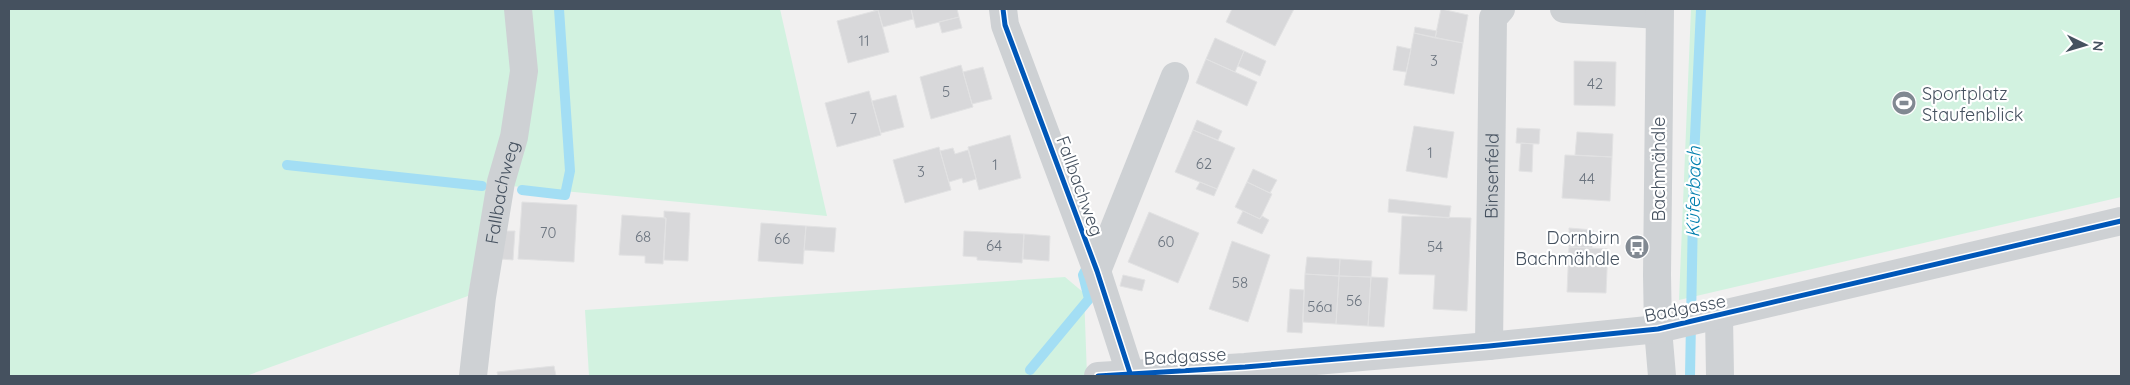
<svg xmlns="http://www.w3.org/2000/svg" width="2130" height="385" viewBox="0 0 2130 385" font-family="Quicksand,sans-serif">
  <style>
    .green { fill: #d2f2e0 }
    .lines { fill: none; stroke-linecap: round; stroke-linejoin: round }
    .stream { stroke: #a3def4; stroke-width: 10 }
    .building { fill: #d8d8da; stroke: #e2e2e3 }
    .minor { stroke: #ced1d4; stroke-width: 28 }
    .cycleway-casing { stroke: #fff; stroke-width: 8 }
    .cycleway { stroke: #0057b8; stroke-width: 5 }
    .labels { text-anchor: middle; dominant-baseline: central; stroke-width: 4.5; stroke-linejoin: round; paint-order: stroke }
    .number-label { font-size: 15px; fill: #6b747f }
    .poi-label { font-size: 18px; fill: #45515f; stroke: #fff; text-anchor: start }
    .street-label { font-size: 18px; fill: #45515f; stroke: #fff }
    .water-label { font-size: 19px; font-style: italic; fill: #017fae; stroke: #fff }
  </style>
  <rect width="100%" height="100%" fill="#f1f0f0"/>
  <path class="green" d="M9 9H780L827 216 489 184 468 296 246 376H9Z
    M1691 9H2121V197L1679 300Z
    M1065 277 1084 293 1087 376H589L585 310Z"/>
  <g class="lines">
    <path class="stream" d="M287 165 482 186
      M522 190 565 195 570 171 559 9
      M1030 370 1089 299 1083 275 1085 271
      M1690 376 1694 158 1701 9"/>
  </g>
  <path class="building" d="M874 9H911L913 19 883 27 878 10 874 11Z
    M911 9H957L959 17 916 28Z
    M1232 9H1294L1275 46 1226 22Z
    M1441 9 1468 15 1463 43 1435 38Z
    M878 10 889 52 848 63 837 21Z
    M959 17 962 28 942 33 939 22Z
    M1415 27 1437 31 1435 38 1414 33Z
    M1414 33 1463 43 1454 94 1404 85Z
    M1215 38 1244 51 1235 72 1206 59Z
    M1397 46 1411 49 1406 72 1393 70Z
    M1244 51 1266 61 1260 76 1238 66Z
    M1206 59 1257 82 1247 106 1196 83Z
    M1574 61 1616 62 1615 106 1574 105Z
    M961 65 973 107 931 119 920 77Z
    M983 67 992 99 972 104 963 72Z
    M869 91 881 135 837 147 825 103Z
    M896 95 904 127 881 133 872 101Z
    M1197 120 1222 131 1218 140 1193 130Z
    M1414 126 1454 132 1447 178 1406 171Z
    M1517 128 1540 129 1539 144 1516 143Z
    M1193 130 1235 148 1217 189 1175 172Z
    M1577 132 1613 134 1612 157 1575 155Z
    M1010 135 1021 178 979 190 968 147Z
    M1521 143 1533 144 1532 172 1519 171Z
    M939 147 951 190 905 203 893 160Z
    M953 148 955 154 968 150 976 179 963 183 962 178 949 182 940 151Z
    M1565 155 1612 157 1610 201 1562 198Z
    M1253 169 1277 180 1270 193 1247 182Z
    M1200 182 1217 189 1214 196 1196 189Z
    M1247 182 1272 194 1260 219 1235 207Z
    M1389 199 1451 206 1449 218 1388 212Z
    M522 202 577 205 574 262 518 259Z
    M664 211 690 213 688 261 664 260 666 218H664Z
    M1243 211 1260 219 1262 216 1269 220 1262 234 1237 223Z
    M1149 212 1199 233 1178 283 1128 262Z
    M622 215 666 218 663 264 645 263V256L619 255Z
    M1402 216 1471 218 1467 311 1433 309 1435 275 1399 274Z
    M761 223 806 226 803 264 758 261Z
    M806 226 836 228 834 252 804 250Z
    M1569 228 1593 230 1592 248 1569 247Z
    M503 231H515L513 260 501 259Z
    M964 231 1024 234 1022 263 977 260V257L963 256Z
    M1024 234 1050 236 1049 261 1023 259Z
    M1232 241 1270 255 1248 322 1209 309Z
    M1569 247 1608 249 1606 293 1567 292Z
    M1307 257 1340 259 1339 276 1305 274Z
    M1340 259 1372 261 1371 277 1339 276Z
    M1305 274 1339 276 1336 324 1303 322Z
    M1123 275 1145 280 1142 291 1120 286Z
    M1339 276 1371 277 1368 326 1336 324Z
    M1371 277 1388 278 1384 327 1368 326Z
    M1290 289 1304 290 1302 333 1287 332Z
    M554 366 556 376H498L497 372Z"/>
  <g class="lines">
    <g class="minor">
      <path d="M1003 9 1005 25 1097 271 1130 373"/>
      <path d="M1564 9 1659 15"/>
      <path d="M1660 9 1657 275 1658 329 1662 376"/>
      <path d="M1097 271 1175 76"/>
      <path d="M1719 316 1720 376"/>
      <path id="s1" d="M1489 346 1493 18 1501 9"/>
      <path id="s2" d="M473 376 482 297 501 182 514 137 524 71 518 9"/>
      <path d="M1098 376 1245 367 1489 346 1658 329 2121 221"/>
    </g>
    <defs>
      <path id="cycleway" d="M1003 9 1005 25 1097 271 1130 373
        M1098 376 1245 367 1489 346 1658 329 2121 221"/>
    </defs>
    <use href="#cycleway" class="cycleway-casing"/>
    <use href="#cycleway" class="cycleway"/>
  </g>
  <defs>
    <symbol id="stadium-disc" viewBox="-11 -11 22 22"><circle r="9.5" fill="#818992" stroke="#fff"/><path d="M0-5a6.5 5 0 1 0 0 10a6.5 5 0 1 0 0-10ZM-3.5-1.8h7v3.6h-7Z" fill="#fff"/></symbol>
    <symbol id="bus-disc" viewBox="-11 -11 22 22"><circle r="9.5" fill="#818992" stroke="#fff"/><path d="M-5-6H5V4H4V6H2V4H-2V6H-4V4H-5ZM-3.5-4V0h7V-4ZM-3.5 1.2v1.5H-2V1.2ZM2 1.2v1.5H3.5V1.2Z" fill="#fff"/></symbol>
  </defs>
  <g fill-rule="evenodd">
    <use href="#stadium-disc" x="1890" y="89" width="28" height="28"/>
    <use href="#bus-disc" x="1623" y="233" width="28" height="28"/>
  </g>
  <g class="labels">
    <g class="number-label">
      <text x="864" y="40">11</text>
      <text x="1434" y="60">3</text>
      <text x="1595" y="83">42</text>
      <text x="946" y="91">5</text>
      <text x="853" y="118">7</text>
      <text x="1430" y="152">1</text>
      <text x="1204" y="163">62</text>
      <text x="995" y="164">1</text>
      <text x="921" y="171">3</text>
      <text x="1587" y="178">44</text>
      <text x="548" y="232">70</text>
      <text x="643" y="236">68</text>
      <text x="782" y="238">66</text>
      <text x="1166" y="241">60</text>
      <text x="994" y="245">64</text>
      <text x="1435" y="246">54</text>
      <text x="1240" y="282">58</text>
      <text x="1354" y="300">56</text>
      <text x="1320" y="306">56a</text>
    </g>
    <g class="poi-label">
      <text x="1922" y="93">Sportplatz<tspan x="1922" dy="21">Staufenblick</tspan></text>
      <text x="1620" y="237" text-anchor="end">Dornbirn<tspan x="1620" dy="21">Bachmähdle</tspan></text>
    </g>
    <g class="street-label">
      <text transform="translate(1658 169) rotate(-90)">Bachmähdle</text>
      <text stroke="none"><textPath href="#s1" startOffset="170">Binsenfeld</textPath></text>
      <text transform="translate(1080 186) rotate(70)">Fallbachweg</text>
      <text stroke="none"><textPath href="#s2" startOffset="186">Fallbachweg</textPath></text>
      <text transform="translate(1685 308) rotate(-11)">Badgasse</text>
      <text transform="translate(1185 356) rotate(-3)">Badgasse</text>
    </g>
    <g class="water-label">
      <text transform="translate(1693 192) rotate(-89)">Küferbach</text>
    </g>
  </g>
  <rect width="2130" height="385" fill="none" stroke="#45515f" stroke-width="20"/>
  <g transform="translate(2085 45) rotate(95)" stroke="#ffffff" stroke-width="4" paint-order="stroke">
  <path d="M0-4L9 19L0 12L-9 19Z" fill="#45515f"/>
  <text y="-8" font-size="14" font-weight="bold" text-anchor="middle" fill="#45515f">N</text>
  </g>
</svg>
